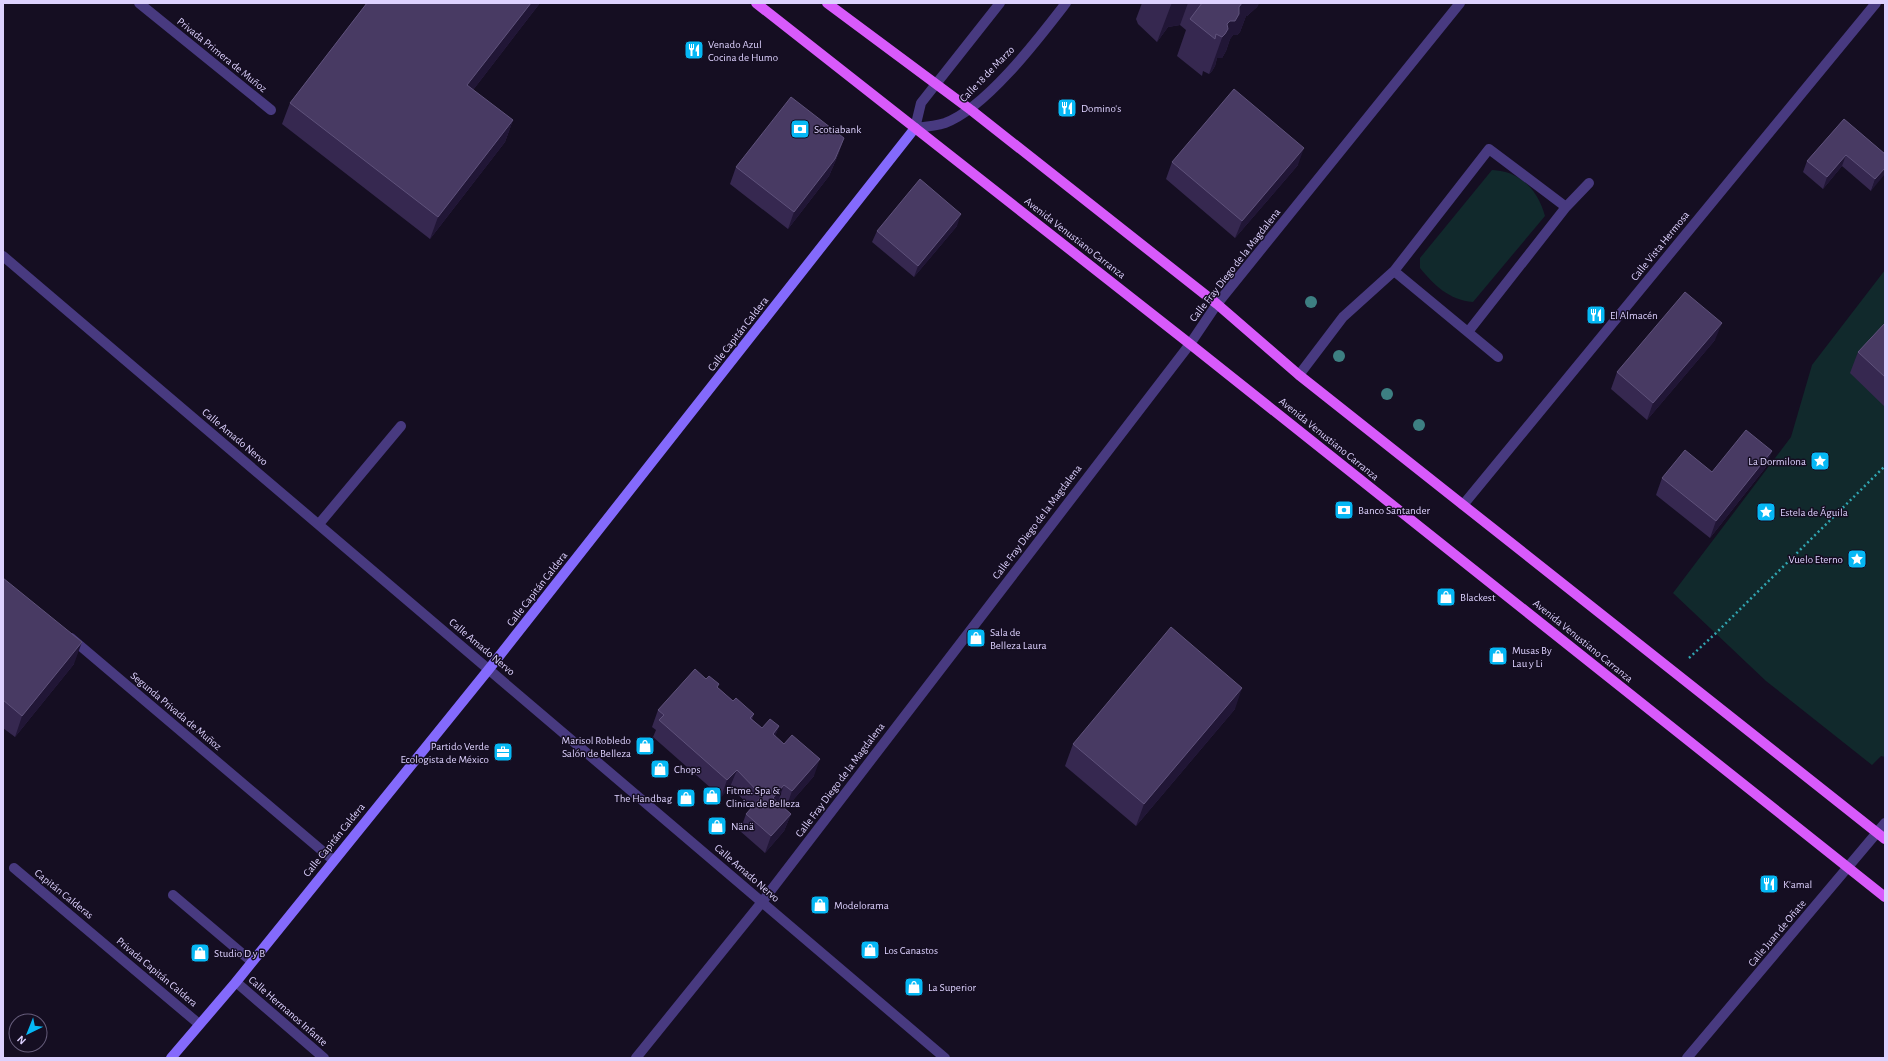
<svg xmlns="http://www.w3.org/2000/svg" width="1888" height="1061" viewBox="0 0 1888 1061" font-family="'Alegreya Sans',sans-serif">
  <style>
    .green { fill: #11292c }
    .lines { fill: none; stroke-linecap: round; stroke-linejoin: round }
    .path { stroke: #31a5b1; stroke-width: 2.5; stroke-dasharray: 2 3; stroke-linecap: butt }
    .minor { stroke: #483a80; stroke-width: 10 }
    .tertiary { stroke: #483a80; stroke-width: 10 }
    .secondary { stroke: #846afc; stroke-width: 10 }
    .primary { stroke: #d85afb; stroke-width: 10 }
    .tree { fill: #3d7f82 }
    .wall { fill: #362850 }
    .shaded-wall { fill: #211636 }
    .building { fill: #483a63; stroke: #5f527b }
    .labels { text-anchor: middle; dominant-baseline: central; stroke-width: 3; stroke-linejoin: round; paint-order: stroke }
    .poi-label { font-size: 11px; fill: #ddd1fe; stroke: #150e22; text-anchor: start }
    .street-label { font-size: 11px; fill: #ddd1fe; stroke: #150e22 }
  </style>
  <rect width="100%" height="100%" fill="#150e22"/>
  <path class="green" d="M1492 170C1520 171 1538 190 1545 216L1473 302C1449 300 1434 285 1420 268V258Z
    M1885 270V757L1881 756 1872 765 1766 681 1673 593 1791 437 1812 365Z"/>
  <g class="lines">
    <path class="path" d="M1689 658 1716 633 1885 466"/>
    <path class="minor" d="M139 3 271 110
      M3 256 945 1058
      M1394 271 1498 357
      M1468 332 1566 207 1589 183
      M1299 375 1343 317 1394 271 1489 149 1566 207
      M1463 505 1876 3
      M319 524 401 426
      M71 638 333 860
      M14 868 199 1024
      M173 895 251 961
      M236 982 324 1058
      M636 1058 762 902 1190 344 1217 304 1460 3
      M1687 1058 1885 823"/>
    <path class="tertiary" d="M1000 3 921 103 915 128C925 127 936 126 945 123 986 108 1039 38 1066 3"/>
    <path class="secondary" d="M171 1058 236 982 489 669 915 128"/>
    <path class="primary" d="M756 3 1190 344 1885 897
      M827 3 971 110 1217 304 1299 375 1885 839"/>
  </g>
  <g class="tree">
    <circle cx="1311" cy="302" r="6"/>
    <circle cx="1339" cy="356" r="6"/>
    <circle cx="1387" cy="394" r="6"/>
    <circle cx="1419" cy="425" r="6"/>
  </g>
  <path class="wall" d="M367 3H540L473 90 513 120 505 142 430 239 282 124 290 103Z
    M1142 3H1259L1257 7 1247 16H1246L1240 32 1237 35H1233L1230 39 1226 51 1222 58H1217L1215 66 1212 71 1209 74 1203 71 1202 76 1177 56 1186 30 1180 25 1168 27 1157 42 1138 24 1136 19Z
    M1844 119 1885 154 1871 191 1842 166 1823 189 1803 172 1807 161Z
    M844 138 838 155 829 176 788 229 730 184 736 167Z
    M1172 162 1298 165 1235 238 1166 179Z
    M957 226 914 277 872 242 877 231Z
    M1885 323V407L1850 373 1858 352Z
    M1715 340 1647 420 1611 389 1617 372Z
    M1766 467 1710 538 1656 495 1662 478 1712 472Z
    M3 578 74 664 15 737 3 728Z
    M717 687 733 701 754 714 752 719 762 728 779 726 775 736 814 776 786 808 778 802H777L791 814 784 831 765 853 740 831 746 814 752 808 730 787 721 797 653 737 656 730 652 727 658 710Z
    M1235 709 1136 826 1065 766 1073 744Z"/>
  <path class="shaded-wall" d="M531 3H540L460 107 467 85Z
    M1172 3H1188L1180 25 1168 27 1157 42 1171 5Z
    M1242 3H1259L1257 7 1247 16H1246L1240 32 1237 35H1233L1230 39 1226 51 1222 58H1217L1215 66 1212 71 1209 74 1227 24Z
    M513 120 505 142 430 239 438 217Z
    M844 138 838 155 829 176 788 229 794 212Z
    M1304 148 1298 165 1235 238 1242 221Z
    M1846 155 1842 166 1823 189 1827 177Z
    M1885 168V174L1871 191 1875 179Z
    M961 214 957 226 914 277 918 266Z
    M1722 323 1715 340 1647 420 1653 403Z
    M1772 451 1766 467 1710 538 1716 521Z
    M82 642 74 664 15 737 22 716Z
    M1242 688 1235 709 1136 826 1144 804Z
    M779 726 773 743V734Z
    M820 759 814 776 786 808 792 791Z
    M737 770 730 787 721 797 727 780Z
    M784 785 778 802 766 815 773 798Z
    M791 814 784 831 765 853 771 836Z"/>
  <path class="building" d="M367 3H531L467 85 513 120 438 217 290 103Z
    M1202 3H1242L1239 7V14L1235 21H1230L1227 24 1228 29 1225 34 1222 37 1216 34 1215 39 1190 19Z
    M1234 89 1304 148 1242 221 1172 162Z
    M791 97 844 138 835 159 794 212 736 167Z
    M1844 119 1885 154V168L1875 179 1846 155 1827 177 1807 161Z
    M920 179 961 214 918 266 877 231Z
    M1685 292 1722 323 1653 403 1617 372Z
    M1885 323V377L1858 352Z
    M1746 430 1772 451 1716 521 1662 478 1685 450 1712 472Z
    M3 578 82 642 22 716 3 700Z
    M1171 627 1242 688 1144 804 1073 744Z
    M695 669 706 679 709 676 719 684 717 687 733 701 736 698 754 714 750 718 762 728 770 719 779 726 773 734 784 744 792 735 820 759 792 791 784 785 773 798 791 814 771 836 746 814 762 796 737 770 727 780 659 720 664 715 658 710Z"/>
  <defs>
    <symbol id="restaurant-square" viewBox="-11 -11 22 22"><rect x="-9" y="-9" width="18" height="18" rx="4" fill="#06b8f5" stroke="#150e22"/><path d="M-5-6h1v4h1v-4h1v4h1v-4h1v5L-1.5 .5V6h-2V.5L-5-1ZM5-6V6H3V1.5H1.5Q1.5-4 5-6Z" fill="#fff"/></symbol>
    <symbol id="bank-square" viewBox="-11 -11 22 22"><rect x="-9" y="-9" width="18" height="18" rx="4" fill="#06b8f5" stroke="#150e22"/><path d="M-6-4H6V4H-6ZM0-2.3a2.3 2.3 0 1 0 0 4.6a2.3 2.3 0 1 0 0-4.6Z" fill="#fff"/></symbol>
    <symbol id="sight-square" viewBox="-11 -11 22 22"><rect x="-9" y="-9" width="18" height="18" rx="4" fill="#06b8f5" stroke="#150e22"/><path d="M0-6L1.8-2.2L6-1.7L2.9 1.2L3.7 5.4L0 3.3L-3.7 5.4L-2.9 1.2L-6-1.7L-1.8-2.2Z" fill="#fff"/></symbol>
    <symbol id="shop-square" viewBox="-11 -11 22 22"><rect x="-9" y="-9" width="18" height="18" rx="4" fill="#06b8f5" stroke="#150e22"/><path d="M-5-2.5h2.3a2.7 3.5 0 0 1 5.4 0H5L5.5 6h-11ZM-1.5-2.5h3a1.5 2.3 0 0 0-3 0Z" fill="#fff"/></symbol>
    <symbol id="office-square" viewBox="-11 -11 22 22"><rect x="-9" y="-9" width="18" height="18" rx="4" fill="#06b8f5" stroke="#150e22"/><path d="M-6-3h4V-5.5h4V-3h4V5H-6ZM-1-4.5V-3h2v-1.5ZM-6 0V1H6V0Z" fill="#fff"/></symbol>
  </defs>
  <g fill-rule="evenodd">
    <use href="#restaurant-square" x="683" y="39" width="22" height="22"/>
    <use href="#restaurant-square" x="1056" y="97" width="22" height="22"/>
    <use href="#bank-square" x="789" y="118" width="22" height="22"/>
    <use href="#restaurant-square" x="1585" y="304" width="22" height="22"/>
    <use href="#sight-square" x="1809" y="450" width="22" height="22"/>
    <use href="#bank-square" x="1333" y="499" width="22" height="22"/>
    <use href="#sight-square" x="1755" y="501" width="22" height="22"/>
    <use href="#sight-square" x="1846" y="548" width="22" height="22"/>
    <use href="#shop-square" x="1435" y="586" width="22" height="22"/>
    <use href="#shop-square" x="965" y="627" width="22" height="22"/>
    <use href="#shop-square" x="1487" y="645" width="22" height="22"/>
    <use href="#shop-square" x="634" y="735" width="22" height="22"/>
    <use href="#office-square" x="492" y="741" width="22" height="22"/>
    <use href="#shop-square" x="649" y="758" width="22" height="22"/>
    <use href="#shop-square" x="701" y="785" width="22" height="22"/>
    <use href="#shop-square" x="675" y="787" width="22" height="22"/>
    <use href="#shop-square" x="706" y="815" width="22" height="22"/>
    <use href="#restaurant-square" x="1758" y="873" width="22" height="22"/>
    <use href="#shop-square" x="809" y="894" width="22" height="22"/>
    <use href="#shop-square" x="859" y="939" width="22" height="22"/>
    <use href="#shop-square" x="189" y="942" width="22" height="22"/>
    <use href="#shop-square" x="903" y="976" width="22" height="22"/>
  </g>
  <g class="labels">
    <g class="poi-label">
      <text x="708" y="44">Venado Azul<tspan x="708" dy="13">Cocina de Humo</tspan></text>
      <text x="1081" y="108">Domino's</text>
      <text x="814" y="129">Scotiabank</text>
      <text x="1610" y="315">El Almacén</text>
      <text x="1806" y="461" text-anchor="end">La Dormilona</text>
      <text x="1358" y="510">Banco Santander</text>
      <text x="1780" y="512">Estela de Águila</text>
      <text x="1843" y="559" text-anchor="end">Vuelo Eterno</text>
      <text x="1460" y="597">Blackest</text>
      <text x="990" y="632">Sala de<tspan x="990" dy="13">Belleza Laura</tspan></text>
      <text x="1512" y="650">Musas By<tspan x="1512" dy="13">Lau y Li</tspan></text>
      <text x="631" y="740" text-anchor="end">Marisol Robledo<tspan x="631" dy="13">Salón de Belleza</tspan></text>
      <text x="489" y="746" text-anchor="end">Partido Verde<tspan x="489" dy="13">Ecologista de México</tspan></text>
      <text x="674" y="769">Chops</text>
      <text x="726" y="790">Fitme. Spa &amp;<tspan x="726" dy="13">Clinica de Belleza</tspan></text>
      <text x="672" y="798" text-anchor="end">The Handbag</text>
      <text x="731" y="826">Nänä</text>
      <text x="1783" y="884">K'amal</text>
      <text x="834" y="905">Modelorama</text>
      <text x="884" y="950">Los Canastos</text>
      <text x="214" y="953">Studio D y B</text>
      <text x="928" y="987">La Superior</text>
    </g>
    <g class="street-label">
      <text transform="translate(222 55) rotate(39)">Privada Primera de Muñoz</text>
      <text transform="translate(987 74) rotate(-46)">Calle 18 de Marzo</text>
      <text transform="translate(1075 238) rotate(38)">Avenida Venustiano Carranza</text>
      <text transform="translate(1660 246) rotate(-51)">Calle Vista Hermosa</text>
      <text transform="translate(1235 265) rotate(-52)">Calle Fray Diego de la Magdalena</text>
      <text transform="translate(738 334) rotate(-52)">Calle Capitán Caldera</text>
      <text transform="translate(235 437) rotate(40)">Calle Amado Nervo</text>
      <text transform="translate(1329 439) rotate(39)">Avenida Venustiano Carranza</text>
      <text transform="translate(1037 522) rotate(-53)">Calle Fray Diego de la Magdalena</text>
      <text transform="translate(537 589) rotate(-52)">Calle Capitán Caldera</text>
      <text transform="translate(1583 641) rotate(39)">Avenida Venustiano Carranza</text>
      <text transform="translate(482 647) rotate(40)">Calle Amado Nervo</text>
      <text transform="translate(176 711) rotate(40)">Segunda Privada de Muñoz</text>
      <text transform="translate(840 780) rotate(-53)">Calle Fray Diego de la Magdalena</text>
      <text transform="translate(334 840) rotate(-51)">Calle Capitán Caldera</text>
      <text transform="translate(747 873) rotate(41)">Calle Amado Nervo</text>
      <text transform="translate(64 894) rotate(39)">Capitán Calderas</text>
      <text transform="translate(1777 933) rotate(-50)">Calle Juan de Oñate</text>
      <text transform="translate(157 972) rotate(40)">Privada Capitán Caldera</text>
      <text transform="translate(288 1011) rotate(41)">Calle Hermanos Infante</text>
    </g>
  </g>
  <rect width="1888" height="1061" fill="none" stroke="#ddd1fe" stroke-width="8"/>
  <g transform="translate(28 1033) rotate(223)"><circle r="19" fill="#150e22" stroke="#655c7a"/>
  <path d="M0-3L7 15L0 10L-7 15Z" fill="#06b8f5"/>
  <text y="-6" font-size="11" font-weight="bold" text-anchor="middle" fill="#ddd1fe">N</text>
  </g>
</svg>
